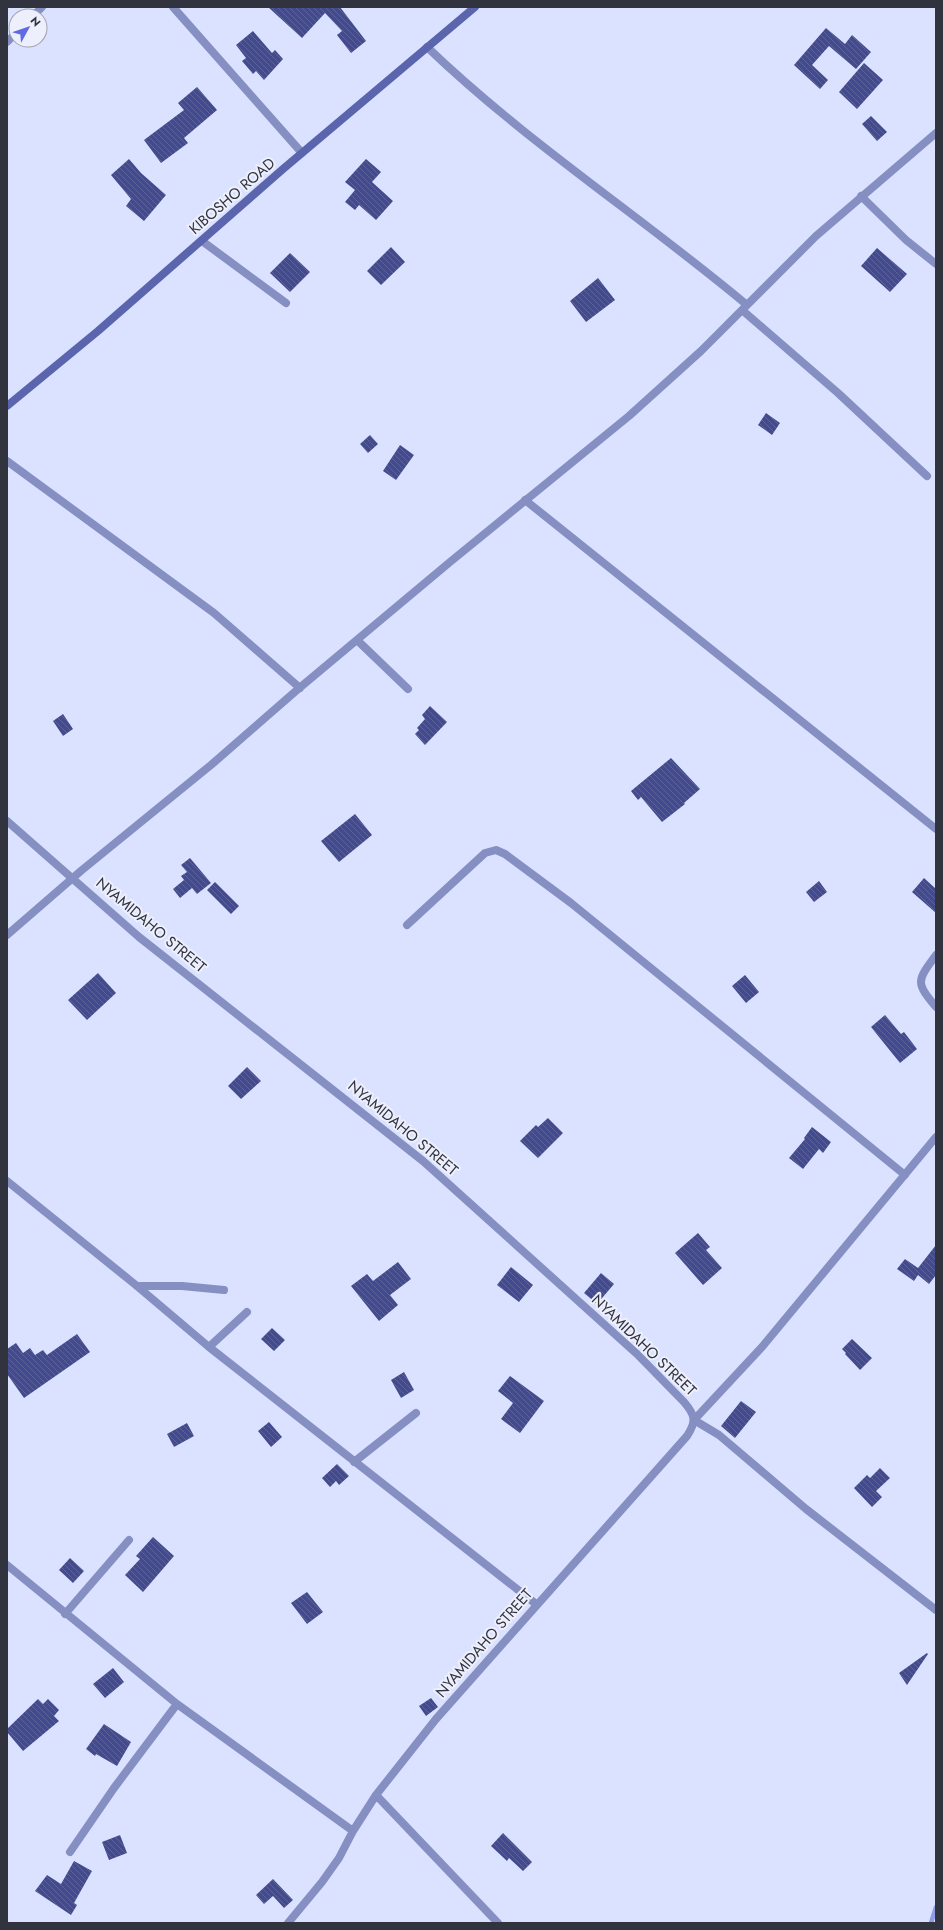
<svg xmlns="http://www.w3.org/2000/svg" width="943" height="1930" viewBox="0 0 943 1930" font-family="Jost,sans-serif">
  <style>
    .lines { fill: none; stroke-linecap: round; stroke-linejoin: round }
    .stream { stroke: #8f9ce6; stroke-width: 4.5 }
    .building { fill: url(#building-back-hatch) }
    .street { stroke: #858fc2; stroke-width: 8 }
    .secondary { stroke: #5a65ae; stroke-width: 8 }
    .labels { text-anchor: middle; dominant-baseline: central; stroke-width: 4; stroke-linejoin: round; paint-order: stroke }
    .street-label { font-size: 15px; fill: #31333e; stroke: #edf0fc }
  </style>
  <defs>
    <pattern id="building-back-hatch" width="6" height="6" patternUnits="userSpaceOnUse"><rect width="6" height="6" fill="#434b8e"/><path d="M-1 5l2 2M0 0l6 6M5-1l2 2" fill="none" stroke="#5c6399"/></pattern>
  </defs>
  <rect width="100%" height="100%" fill="#dbe2ff"/>
  <g class="lines">
    <path class="stream" d="M931 1923 936 1907"/>
  </g>
  <path class="building" d="M268 7H340L366 41 351 53 337 35 342 31 325 13 302 38Z
    M826 28 845 44 852 35 871 52 856 69 829 46 812 65 828 80 820 89 794 65Z
    M253 31 272 53 275 50 283 59 264 80 256 71 253 74 242 61 246 58 236 45Z
    M864 63 883 80 857 109 839 92Z
    M197 87 217 110 184 138 188 143 161 163 144 140 184 110 178 103Z
    M871 116 887 132 877 141 862 124Z
    M129 159 141 173 166 195 144 221 126 206 131 199 111 175Z
    M366 159 381 172 372 182 393 201 376 220 359 205 355 210 345 202 355 190 345 182Z
    M391 247 405 262 381 285 367 271Z
    M877 248 907 274 890 292 861 266Z
    M290 253 310 272 290 292 270 273Z
    M598 278 615 300 586 322 570 301Z
    M766 413 780 423 772 435 758 425Z
    M370 435 378 444 368 453 360 444Z
    M400 445 414 455 396 480 383 471Z
    M430 706 447 722 425 745 415 734 419 730 417 728 425 719 422 715Z
    M63 714 73 729 63 736 53 721Z
    M671 758 700 789 684 803 685 804 662 822 641 797 638 800 631 791Z
    M355 814 372 835 339 862 321 841Z
    M190 858 211 883 197 894 192 888 180 898 173 889 184 880 181 876 187 872 181 865Z
    M924 878 936 889V913L912 892Z
    M819 881 827 892 814 902 806 892Z
    M215 882 239 906 231 914 207 890Z
    M98 973 116 993 87 1020 68 1000Z
    M745 975 759 992 746 1003 732 986Z
    M885 1015 901 1034 904 1032 917 1049 900 1063 871 1027Z
    M247 1067 261 1081 241 1099 228 1086Z
    M548 1118 563 1133 538 1158 520 1141 536 1125 538 1127Z
    M812 1127 831 1142 823 1153 819 1149 803 1169 789 1158 805 1139 804 1138Z
    M698 1233 710 1247 706 1250 722 1268 703 1285 675 1253Z
    M936 1245V1275L929 1284 918 1275 914 1281 897 1269 905 1259 918 1268Z
    M398 1262 411 1279 390 1295 398 1305 379 1321 351 1286 367 1274 373 1281Z
    M511 1267 533 1285 519 1302 497 1285Z
    M601 1273 614 1284 597 1304 584 1293Z
    M272 1328 285 1340 274 1351 261 1339Z
    M77 1334 90 1352 24 1398 7 1374V1349L16 1343 23 1353 30 1348 35 1355 43 1350 47 1355Z
    M852 1339 872 1358 860 1370 845 1354 846 1353 842 1349Z
    M404 1372 414 1390 401 1398 391 1380Z
    M510 1376 544 1401 520 1433 501 1419 513 1403 498 1391Z
    M741 1401 756 1412 735 1438 721 1426Z
    M269 1422 282 1437 271 1447 258 1431Z
    M187 1423 194 1436 174 1447 167 1434Z
    M337 1464 349 1476 339 1485 336 1481 330 1487 322 1478Z
    M880 1468 890 1478 876 1491 882 1497 872 1507 854 1488 867 1475 870 1478Z
    M153 1537 174 1556 143 1592 125 1575 140 1559 136 1556Z
    M70 1558 84 1571 73 1583 59 1570Z
    M307 1592 323 1612 307 1624 291 1603Z
    M927 1653 928 1654 907 1685 899 1673Z
    M113 1668 124 1682 105 1698 93 1684Z
    M431 1698 438 1707 426 1716 419 1706Z
    M38 1699 43 1704 48 1699 59 1710 54 1716 59 1721 23 1751 7 1732V1729Z
    M104 1724 131 1742 117 1766 96 1754 95 1756 86 1749Z
    M503 1833 532 1862 523 1871 509 1858 507 1861 491 1846Z
    M120 1835 127 1853 109 1860 102 1842Z
    M74 1861 92 1871 74 1903 77 1905 71 1915 35 1891 47 1875 61 1884Z
    M273 1879 293 1900 284 1908 273 1896 264 1904 256 1895Z"/>
  <g class="lines">
    <path class="street" d="M173 7 302 153
      M33 16 42 7
      M7 42 16 33
      M427 47C526 142 642 217 747 305
      M861 196 906 240 936 264
      M202 241 286 303
      M742 310 838 393 927 476
      M7 461 214 613 300 688
      M525 500 936 829
      M357 640 408 689
      M7 821 139 937 423 1161 637 1354 684 1402C695 1415 697 1421 687 1436L436 1719 376 1795 353 1831 339 1858 322 1882 288 1923
      M407 925 485 853 496 850 505 854 571 903 905 1175
      M7 935 82 870 211 765 297 690 450 562 629 416 701 351 816 236 936 133
      M936 955C917 981 915 982 936 1007
      M936 1137 762 1347 694 1420 719 1435 806 1509 936 1610
      M7 1181 137 1286 209 1347 536 1604
      M137 1286H182L224 1290
      M209 1347 247 1312
      M354 1462 416 1413
      M7 1565 177 1704 353 1831
      M65 1614 129 1540
      M376 1795 498 1923
      M70 1852 114 1788 177 1704"/>
    <path class="secondary" d="M7 406 98 331 283 169 475 7"/>
  </g>
  <g class="labels">
    <g class="street-label">
      <text transform="translate(232 196) rotate(-41)">KIBOSHO ROAD</text>
      <text transform="translate(151 925) rotate(40)">NYAMIDAHO STREET</text>
      <text transform="translate(403 1128) rotate(40)">NYAMIDAHO STREET</text>
      <text transform="translate(644 1345) rotate(44)">NYAMIDAHO STREET</text>
      <text transform="translate(484 1643) rotate(-49)">NYAMIDAHO STREET</text>
    </g>
  </g>
  <rect width="943" height="1930" fill="none" stroke="#31333e" stroke-width="16"/>
  <g transform="translate(28 28) rotate(50)"><circle r="19" fill="#edf0fc" stroke="#a2a4b0"/>
  <path d="M0-3L7 15L0 10L-7 15Z" fill="#5f6ae2"/>
  <text y="-6" font-size="11" font-weight="bold" text-anchor="middle" fill="#31333e">N</text>
  </g>
</svg>
